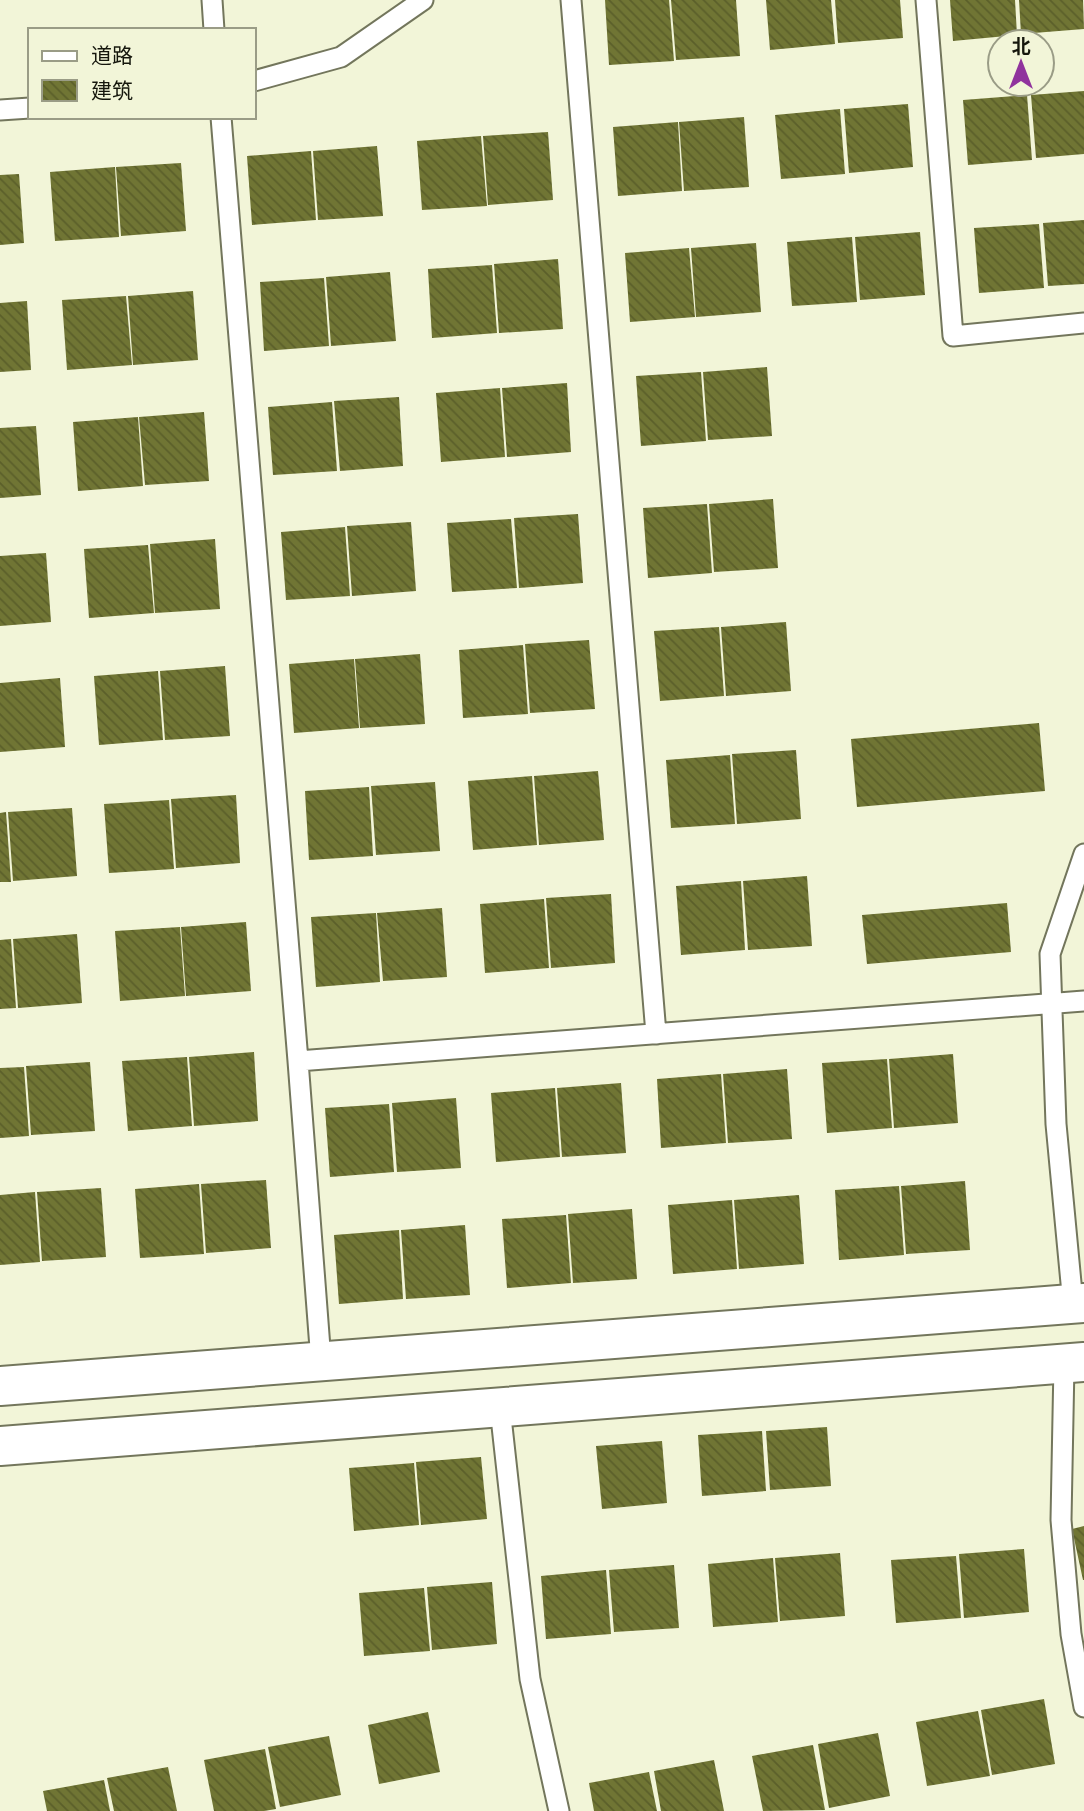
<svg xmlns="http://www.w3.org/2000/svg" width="1084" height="1811" viewBox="0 0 1084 1811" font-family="Roboto,'Noto Sans SC',sans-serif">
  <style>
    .building { fill: url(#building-back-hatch) }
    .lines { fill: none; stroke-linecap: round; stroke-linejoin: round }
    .lane-casing { stroke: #73765c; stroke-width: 23 }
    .secondary-casing { stroke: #73765c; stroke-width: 42 }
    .lane { stroke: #fff; stroke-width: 19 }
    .secondary { stroke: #fff; stroke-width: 38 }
  </style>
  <defs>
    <pattern id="building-back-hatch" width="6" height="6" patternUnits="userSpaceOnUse" patternTransform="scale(1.75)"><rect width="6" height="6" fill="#707534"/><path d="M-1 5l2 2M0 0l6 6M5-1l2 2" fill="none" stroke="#5b5f2a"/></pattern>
  </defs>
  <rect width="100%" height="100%" fill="#f2f5d8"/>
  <path class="building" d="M605 0H669L674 61 609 65Z
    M671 0H736L740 56 676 60Z
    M766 0H831L835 44 770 50Z
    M835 0H900L903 38 838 43Z
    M950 0H1015L1017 35 953 41Z
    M1019 0H1083L1084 29 1021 34Z
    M1084 91V154L1036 158 1031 95Z
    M1027 95 1032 160 968 165 963 100Z
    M908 104 913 167 849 173 844 109Z
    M840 109 845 174 781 179 775 115Z
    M744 117 749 187 684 191 679 122Z
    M678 122 682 191 618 196 613 127Z
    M548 132 553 200 488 205 483 136Z
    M481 136 487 206 422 210 417 141Z
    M377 146 383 216 318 220 313 151Z
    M311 151 316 220 252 225 247 156Z
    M181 163 186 231 121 236 116 167Z
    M115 167 119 237 55 241 50 172Z
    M19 174 24 243 0 245V175Z
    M1084 220V284L1048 286 1043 223Z
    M1039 224 1044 288 979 293 974 228Z
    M920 232 925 295 860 300 855 237Z
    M852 237 857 302 792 306 787 242Z
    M756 243 761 312 696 317 691 248Z
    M689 248 695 317 630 322 625 253Z
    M558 259 563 329 499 333 494 264Z
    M492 265 497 333 432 338 428 269Z
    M390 272 396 341 331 346 326 277Z
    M324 278 329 346 264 351 260 282Z
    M193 291 198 360 133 365 128 296Z
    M126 296 132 365 67 370 62 300Z
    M27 301 31 370 0 372V303Z
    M767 367 772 436 708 440 703 372Z
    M701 372 706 441 641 446 636 376Z
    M567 383 571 452 507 457 502 388Z
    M500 388 505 457 441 462 436 393Z
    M399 397 403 466 340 471 334 401Z
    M332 402 337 471 273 475 268 407Z
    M204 412 209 481 145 485 139 417Z
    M138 417 143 486 78 491 73 422Z
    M36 426 41 495 0 498V428Z
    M773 499 778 568 714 572 709 504Z
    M707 504 712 573 648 578 643 508Z
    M578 514 583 583 519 588 514 518Z
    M511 519 517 588 452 592 447 523Z
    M411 522 416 591 352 596 347 526Z
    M345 527 350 596 286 600 281 532Z
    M215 539 220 609 155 613 150 544Z
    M148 545 154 613 89 618 84 549Z
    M46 553 51 622 0 626V556Z
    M786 622 791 691 726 696 721 627Z
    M719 627 724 696 660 701 654 631Z
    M589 640 595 709 530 713 525 644Z
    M523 645 528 714 463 718 459 650Z
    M420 654 425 724 360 728 355 659Z
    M354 659 359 728 294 733 289 664Z
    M225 666 230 736 165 740 160 671Z
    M158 671 163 740 99 745 94 676Z
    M60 678 65 747 0 752V683Z
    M1039 723 1045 791 857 807 851 739Z
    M796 750 801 819 737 824 732 754Z
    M730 755 735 824 671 828 666 760Z
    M598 771 604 840 539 845 534 776Z
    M532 776 537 845 473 850 468 781Z
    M435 782 440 851 376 855 371 786Z
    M369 787 373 856 309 860 305 791Z
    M236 795 240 863 176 868 171 799Z
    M169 800 174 869 109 873 104 804Z
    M72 808 77 876 13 881 8 812Z
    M6 812 11 882H0V813Z
    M807 876 812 946 748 950 743 881Z
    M741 881 745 950 681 955 676 886Z
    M611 894 615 963 551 968 546 898Z
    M544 899 549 968 485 973 480 904Z
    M1007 903 1011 952 867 964 862 915Z
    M442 908 447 977 383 981 377 913Z
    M376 913 380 982 316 987 311 917Z
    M246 922 251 991 186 996 181 927Z
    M180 927 185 996 120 1001 115 931Z
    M77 934 82 1003 18 1008 13 939Z
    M11 939 16 1008 0 1009V940Z
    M254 1052 258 1121 194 1126 189 1057Z
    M953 1054 958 1123 894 1128 889 1059Z
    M187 1057 192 1126 128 1131 122 1061Z
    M887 1059 892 1128 827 1133 822 1063Z
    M90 1062 95 1131 31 1135 26 1066Z
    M24 1067 29 1136 0 1138V1068Z
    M787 1069 792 1139 728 1143 723 1074Z
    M721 1074 726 1143 661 1148 657 1079Z
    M621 1083 626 1153 562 1157 557 1088Z
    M555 1088 560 1157 496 1162 491 1093Z
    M456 1098 461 1168 397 1172 392 1103Z
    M389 1104 394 1172 330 1177 325 1108Z
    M266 1180 271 1248 206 1253 201 1184Z
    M965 1181 970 1250 906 1254 901 1186Z
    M199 1184 204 1254 140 1258 135 1189Z
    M899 1186 904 1255 839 1260 835 1190Z
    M101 1188 106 1257 42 1261 37 1192Z
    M35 1192 40 1262 0 1265V1195Z
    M799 1195 804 1264 739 1269 734 1200Z
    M732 1200 737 1269 673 1274 668 1205Z
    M632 1209 637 1279 573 1283 568 1214Z
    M566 1215 571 1283 507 1288 502 1219Z
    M465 1225 470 1295 406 1299 401 1230Z
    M399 1230 403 1299 339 1304 334 1235Z
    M827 1427 831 1486 770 1490 766 1431Z
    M762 1431 766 1491 702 1496 698 1435Z
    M662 1441 667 1503 602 1509 596 1446Z
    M481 1457 487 1519 421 1525 416 1462Z
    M414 1463 419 1525 354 1531 349 1468Z
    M1084 1526V1580H1083L1072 1529Z
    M1024 1549 1029 1612 964 1618 959 1554Z
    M840 1553 845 1616 780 1621 775 1558Z
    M956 1556 961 1618 896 1623 891 1560Z
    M773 1558 778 1622 713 1627 708 1564Z
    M674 1565 679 1628 614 1632 609 1570Z
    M606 1570 611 1634 546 1639 541 1576Z
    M492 1582 497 1644 432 1650 427 1587Z
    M424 1588 430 1651 364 1656 359 1593Z
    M1044 1699 1055 1764 992 1775 981 1710Z
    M978 1711 990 1776 927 1786 916 1722Z
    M428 1712 440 1772 379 1784 368 1725Z
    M878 1733 890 1796 829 1808 818 1744Z
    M329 1736 341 1795 280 1807 268 1747Z
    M813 1745 825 1810 763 1811 752 1756Z
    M265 1749 276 1809 264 1811H214L204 1760Z
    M714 1760 724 1811H661L654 1771Z
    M168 1767 177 1811H114L107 1778Z
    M649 1772 657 1811H594L589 1783Z
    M104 1780 110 1811H47L43 1791Z"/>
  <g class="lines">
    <defs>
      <path id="lane" d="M212 0 214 30
        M571 0 656 1034
        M926 0 953 336 1084 323
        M254 81 341 57 423 0
        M0 110 30 108
        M221 117 298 1061 1084 1001
        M298 1061 321 1361
        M1073 1304 1056 1124 1050 954 1084 854
        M1064 1364 1061 1520 1071 1634 1084 1707
        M500 1408 530 1679 559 1811"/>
      <path id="secondary" d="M0 1386 1084 1303
        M0 1446 1084 1362"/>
    </defs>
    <use href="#lane" class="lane-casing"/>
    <use href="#secondary" class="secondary-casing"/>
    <use href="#lane" class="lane"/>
    <use href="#secondary" class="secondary"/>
  </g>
  <rect x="28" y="28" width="228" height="91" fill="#f2f5d8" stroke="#9a9c86" stroke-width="2"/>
  <rect x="42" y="51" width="35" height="10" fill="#ffffff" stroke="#9a9c86" stroke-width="2"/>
  <text x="91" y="63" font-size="21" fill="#15160c">道路</text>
  <rect x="42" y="80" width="35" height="21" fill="url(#building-back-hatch)" stroke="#9a9c86" stroke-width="2"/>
  <text x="91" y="98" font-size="21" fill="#15160c">建筑</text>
  <g transform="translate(1021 63)"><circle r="33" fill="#f2f5d8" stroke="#9a9c86" stroke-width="2"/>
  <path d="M0-5L12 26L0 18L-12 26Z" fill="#90339d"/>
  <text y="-10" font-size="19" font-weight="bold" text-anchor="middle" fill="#15160c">北</text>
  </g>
</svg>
